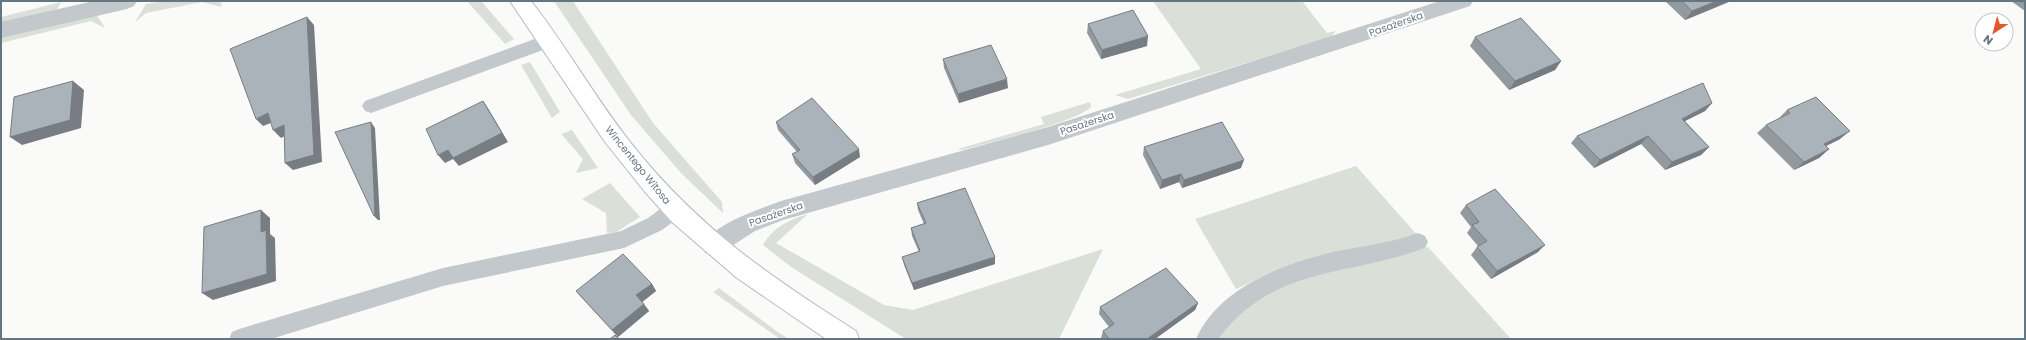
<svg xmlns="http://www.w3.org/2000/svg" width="2026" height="340" viewBox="0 0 2026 340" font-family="Poppins,sans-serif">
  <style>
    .green { fill: #dadfd7 }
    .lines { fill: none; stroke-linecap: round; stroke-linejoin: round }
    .secondary-casing { stroke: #b3babf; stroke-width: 2 }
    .lane { fill: #c3c8cc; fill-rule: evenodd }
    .street { fill: #c3c8cc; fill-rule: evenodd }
    .secondary { fill: #fff; fill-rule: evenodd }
    .wall { fill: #929a9f }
    .shaded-wall { fill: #777d82 }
    .building { fill: #aab3b9; stroke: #777d82 }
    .labels { text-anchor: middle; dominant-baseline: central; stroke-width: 4; stroke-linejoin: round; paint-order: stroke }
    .street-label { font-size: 10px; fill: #657683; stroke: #fff }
  </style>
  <rect width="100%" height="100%" fill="#fafaf8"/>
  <path class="green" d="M164 1H220L222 7 202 2 146 13 135 22 146 4Z
    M467 1H481L514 39 505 44Z
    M554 1H573L653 123 722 202 723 213 681 173 631 115Z
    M1153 1H1302L1327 33 1336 31 1331 37 1128 99 1115 95 1201 69Z
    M61 2 56 11 1 24V17Z
    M96 14 105 28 91 21 1 43V36Z
    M530 62 560 112 552 118 521 65Z
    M1090 102 1091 107C1072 124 990 142 962 150L958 149 1044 124 1041 117Z
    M572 130 598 168 576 173 583 159 561 134Z
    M1356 166 1419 237 1272 272 1236 289 1195 219Z
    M610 183 640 217 616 232 607 233 606 213 582 199Z
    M808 214 776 243 884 305 913 310 1103 249 1059 339H906L791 267 763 245C773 227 789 220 808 214Z
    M1428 247 1511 339H1216L1245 306 1299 277 1399 256Z
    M719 288 779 333 789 339H780L713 292Z"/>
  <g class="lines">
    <defs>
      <path id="secondary" d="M510 1H531C568 48 596 100 634 147 698 227 770 277 856 331L859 339H826L737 278 673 223 645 192 605 142Z"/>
    </defs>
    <use href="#secondary" class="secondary-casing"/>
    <path class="lane" d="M548 34 554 36 557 41 554 46 371 113 365 111 362 106 365 101Z
      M674 202 681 204 684 210 681 216 662 230 624 248 443 286 271 339H229L232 332 239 329 443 268 621 231 648 218 667 204Z
      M1418 233 1425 236 1428 242 1425 248C1348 277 1273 265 1218 339H1196C1218 289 1280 265 1329 253 1359 246 1389 244 1418 233Z"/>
    <path class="street" d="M94 1H137L134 6 127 9 1 38V22Z
      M1440 1H1473L1470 6 1048 145 783 220 755 231 721 253 713 256 705 253 702 246C711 225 760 209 781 201L1048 127Z"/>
    <use href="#secondary" class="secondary"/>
  </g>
  <path class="wall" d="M1665 1H1731L1685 20Z
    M2011 1H2025V11Z
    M1088 24 1147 46 1101 59 1087 33Z
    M1475 37 1561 61 1555 70 1509 90 1470 46Z
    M943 59 1008 88 959 103 944 68Z
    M1712 103 1705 111 1685 121 1709 147 1701 155 1665 170 1641 144 1594 168 1571 143 1577 136Z
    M1787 110 1840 139 1826 146 1829 149 1819 158 1794 170 1757 133 1766 125 1778 119Z
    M776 122 860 157 815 185 795 163 792 154 797 152 778 130Z
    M1144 147 1241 168 1182 188 1179 182 1160 189 1143 155Z
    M917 203 995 264 914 290 904 265 902 257 919 252 912 236 911 228 924 224 918 210Z
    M1466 205 1538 252 1491 279 1471 255 1477 247 1478 246 1467 233 1471 227 1460 213Z
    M652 284 656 291 642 302 649 311 618 337 582 298 576 291Z
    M1198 303 1195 310 1155 339H1102L1101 338 1103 331 1109 327 1099 314 1100 307Z"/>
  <path class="shaded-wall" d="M1717 1H1731L1685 20 1692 11Z
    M307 17 314 25 322 162 293 170 285 163Z
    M1148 36 1147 46 1101 59 1102 50Z
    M1561 61 1555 70 1509 90 1515 81Z
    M1007 79 1008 88 959 103 958 94Z
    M73 81 84 90 81 128 22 145 10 137Z
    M483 101 489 110 508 142 459 166 453 159 445 163 438 155 448 150Z
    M1712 103 1705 111 1675 126 1682 119Z
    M268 113 276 121 263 126 256 119Z
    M371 122 375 128 380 220H378L374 216Z
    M284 125 291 133 281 138 273 130Z
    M1850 131 1840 139 1814 152 1824 144Z
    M1648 136 1641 144 1594 168 1600 160Z
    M1709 147 1701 155 1665 170 1672 162Z
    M859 149 860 157 815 185 813 177Z
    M1829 149 1819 158 1794 170 1804 162Z
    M1244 160 1241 168 1182 188 1184 180Z
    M1181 174 1179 182 1160 189 1162 180Z
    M261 210 270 218V234L275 238 276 281 213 300 202 293 261 232Z
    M1545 245 1538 252 1491 279 1497 271Z
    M995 257V264L914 290 912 283Z
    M652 284 656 291 641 303 636 295Z
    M1198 303 1195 310 1155 339H1147Z
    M644 304 649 311 618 337 612 330Z"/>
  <path class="building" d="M1682 1H1717L1692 11Z
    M1133 10 1148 36 1102 50 1088 24Z
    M307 17 314 155 285 163 284 125 273 130 268 113 256 119 230 49Z
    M1521 18 1561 61 1515 81 1475 37Z
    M991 45 1007 79 958 94 943 59Z
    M73 81 70 120 10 137 14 97Z
    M1703 83 1712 103 1682 119 1709 147 1672 162 1648 136 1600 160 1577 136Z
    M1816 97 1850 131 1824 144 1829 149 1804 162 1766 125 1790 113 1787 110Z
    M812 98 859 149 813 177 792 154 800 150 776 122Z
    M483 101 502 133 453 158 448 150 438 155 426 129Z
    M371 122 375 215 374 216 335 132Z
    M1222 122 1244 160 1184 180 1181 174 1162 180 1144 147Z
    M965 188 995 257 912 283 902 257 920 251 911 228 926 223 917 203Z
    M1495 189 1545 245 1497 271 1477 247 1487 241 1472 225 1479 222 1466 205Z
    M261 210V232L266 230 267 274 202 293 204 227Z
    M623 254 652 284 636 295 644 304 612 330 576 291Z
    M1166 268 1198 303 1147 339H1109L1103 331 1114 324 1100 307Z
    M615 335 619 339H610Z"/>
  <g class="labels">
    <g class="street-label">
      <text transform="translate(1396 24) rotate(-19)">Pasażerska</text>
      <text transform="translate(1087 123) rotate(-18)">Pasażerska</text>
      <text transform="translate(638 165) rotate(51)">Wincentego Witosa</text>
      <text transform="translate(776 214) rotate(-19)">Pasażerska</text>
    </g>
  </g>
  <rect width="2026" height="340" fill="none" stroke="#657683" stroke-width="4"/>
  <g transform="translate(1994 32) rotate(216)"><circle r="19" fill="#ffffff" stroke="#c1c8cd"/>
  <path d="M0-3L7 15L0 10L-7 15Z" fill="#e4572e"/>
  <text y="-6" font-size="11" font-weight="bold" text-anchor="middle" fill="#657683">N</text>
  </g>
</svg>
